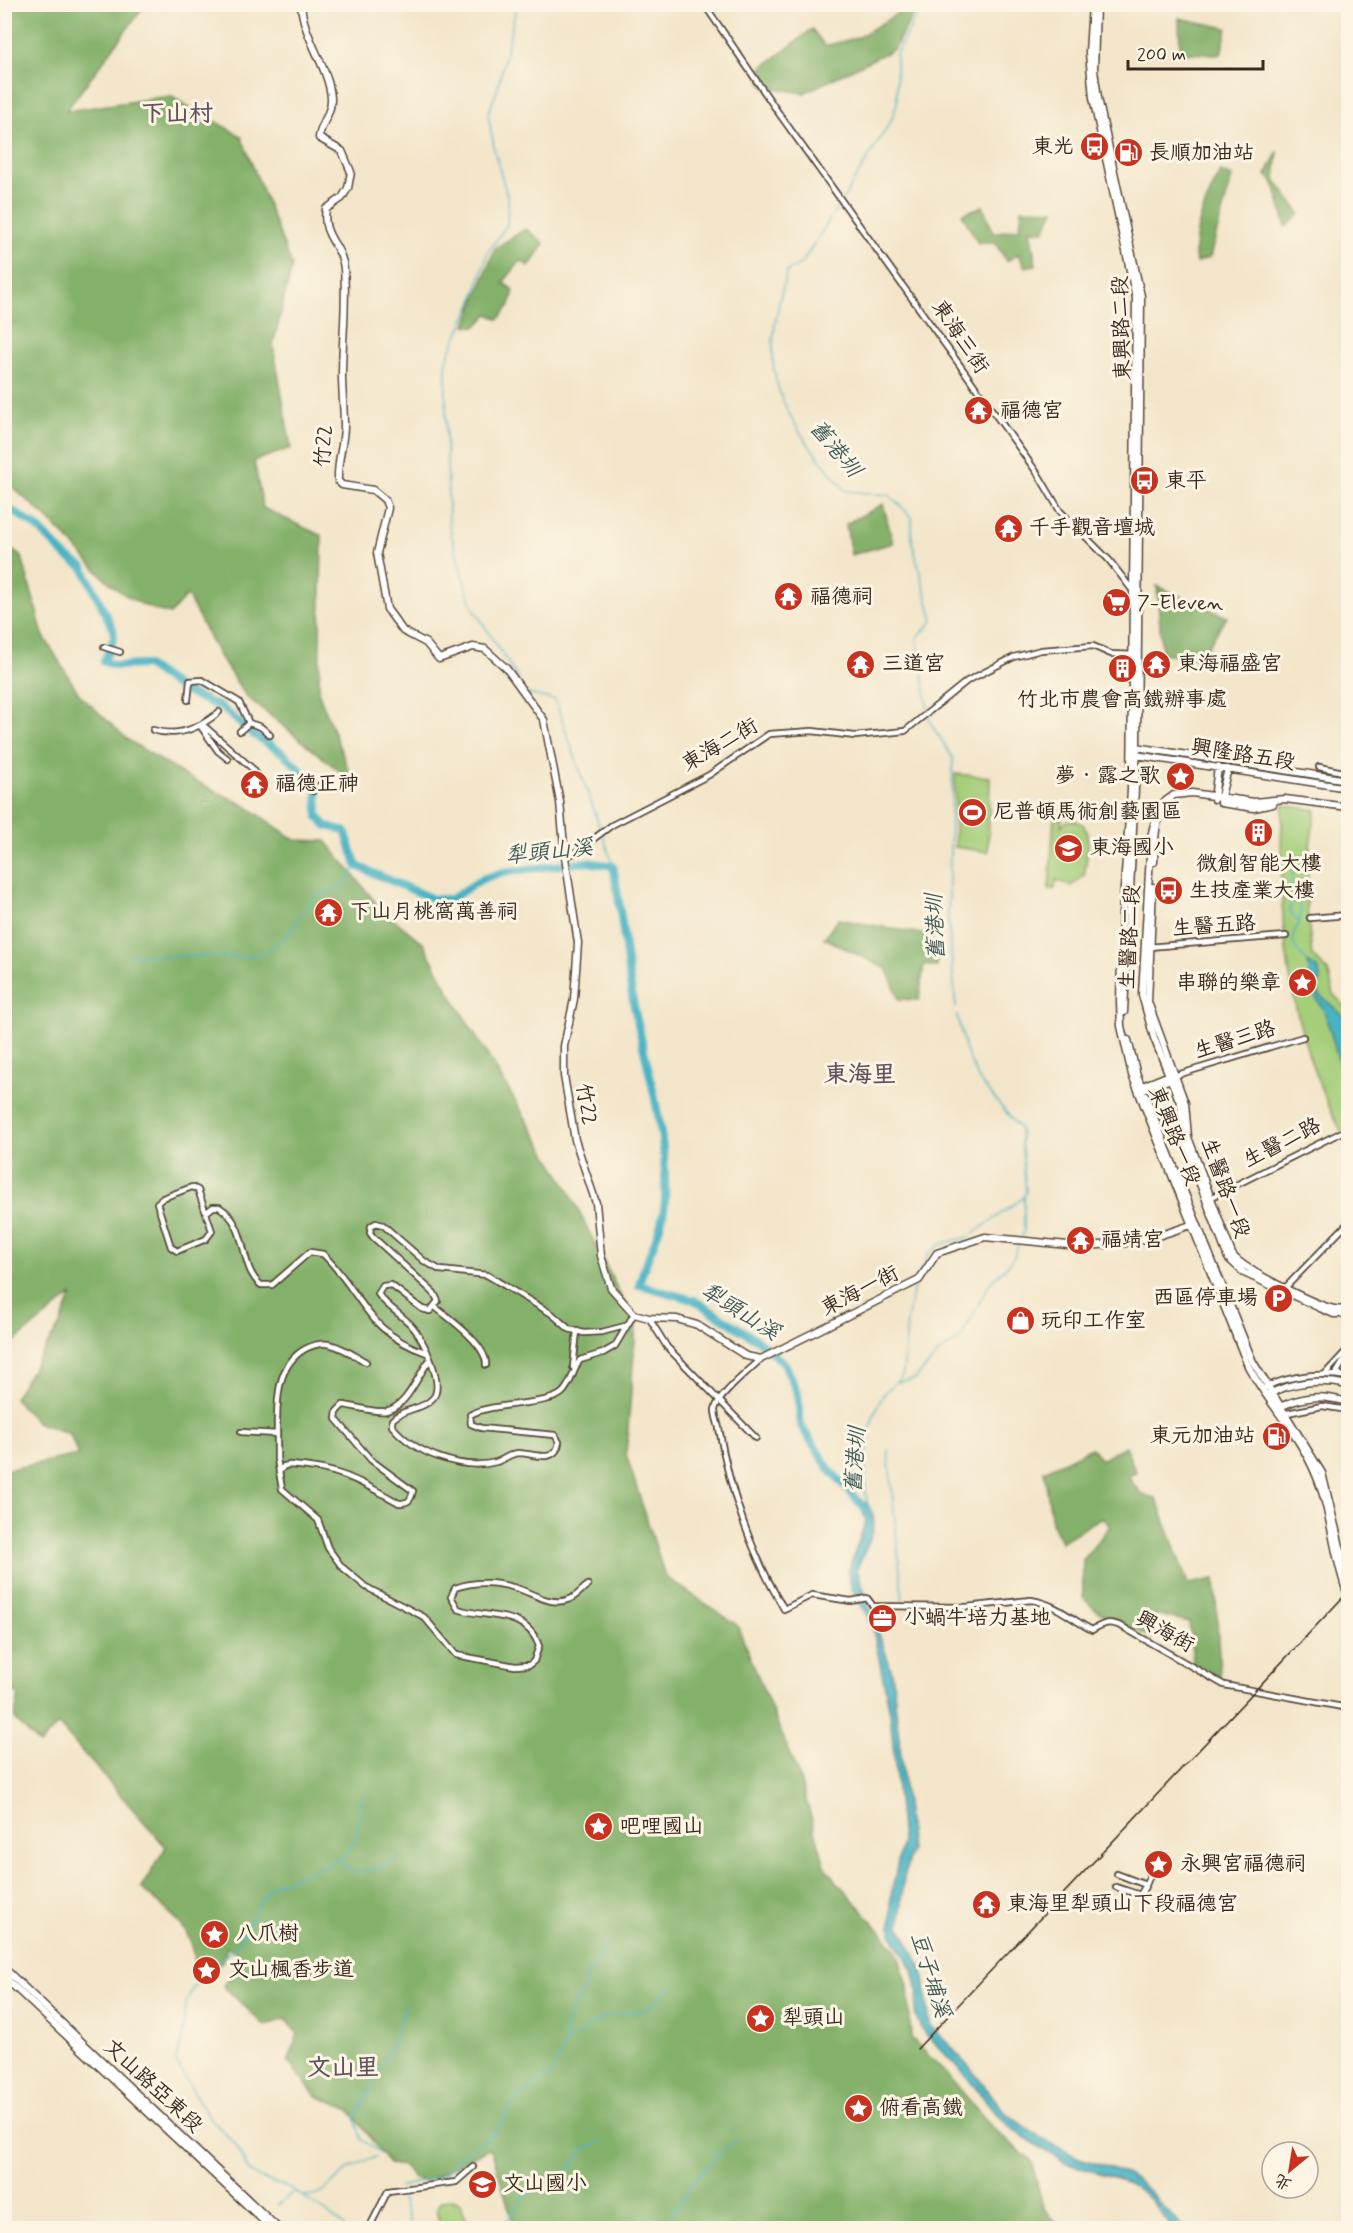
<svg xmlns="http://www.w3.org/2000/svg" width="1353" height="2233" viewBox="0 0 1353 2233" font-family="Mynerve,'LXGW WenKai TC',sans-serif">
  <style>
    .green { fill: #a5ce7a; stroke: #707c4c; stroke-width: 1.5 }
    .forest { fill: #84b16a; stroke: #606e44; stroke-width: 1.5 }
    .water { fill: #47b3c4; stroke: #416e71; stroke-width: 1.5 }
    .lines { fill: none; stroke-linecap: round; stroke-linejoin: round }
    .stream { stroke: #47b3c4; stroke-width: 1.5 }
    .river { stroke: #47b3c4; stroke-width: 8 }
    .street-casing { stroke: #574638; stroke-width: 8 }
    .secondary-casing { stroke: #574638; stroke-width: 9 }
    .street { stroke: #fff; stroke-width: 4.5 }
    .secondary { stroke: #fff; stroke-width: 6 }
    .rail { stroke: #3b2a1e; stroke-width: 1.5 }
    .labels { text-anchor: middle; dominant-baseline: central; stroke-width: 6; stroke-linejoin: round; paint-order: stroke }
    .poi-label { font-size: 21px; fill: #3b2a1e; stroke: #fcf5e5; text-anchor: start }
    .street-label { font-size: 21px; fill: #3b2a1e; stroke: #fcf5e5 }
    .water-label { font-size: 22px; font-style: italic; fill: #3f5a58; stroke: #fcf5e5 }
    .quarter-label { font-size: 24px; font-weight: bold; fill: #62535e; stroke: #fcf5e5 }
  </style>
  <rect width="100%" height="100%" fill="#fcf5e5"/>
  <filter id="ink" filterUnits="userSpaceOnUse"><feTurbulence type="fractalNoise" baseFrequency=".0167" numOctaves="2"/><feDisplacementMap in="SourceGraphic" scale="12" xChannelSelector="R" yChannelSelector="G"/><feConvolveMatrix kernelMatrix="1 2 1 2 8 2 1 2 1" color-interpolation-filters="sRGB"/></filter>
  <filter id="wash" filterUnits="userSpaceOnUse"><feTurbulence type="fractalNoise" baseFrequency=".008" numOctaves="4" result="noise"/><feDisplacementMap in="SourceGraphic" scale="24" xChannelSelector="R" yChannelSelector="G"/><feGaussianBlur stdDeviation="1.35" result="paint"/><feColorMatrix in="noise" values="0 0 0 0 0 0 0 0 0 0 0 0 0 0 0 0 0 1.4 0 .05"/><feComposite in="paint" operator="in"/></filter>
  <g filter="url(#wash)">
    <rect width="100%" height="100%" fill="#f3e5c9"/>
    <path class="green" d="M955 774 990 777 988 852 955 847Z
      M1283 805 1316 810 1308 857 1307 908 1312 956 1328 971 1334 995 1348 1009V1143C1289 1043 1275 919 1283 805Z
      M1054 818H1062L1061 826 1067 821C1098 816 1086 859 1084 876L1071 886 1056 880 1055 889H1049Z
      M454 2199 460 2203 470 2228H442C435 2214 432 2199 454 2199Z"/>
    <path class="forest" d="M5 4 145 5 66 111 170 96 241 136 292 266 273 345 291 448 254 461 263 508 322 536 319 694 353 782 246 696 219 656 187 595 170 614C113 601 95 565 57 528 41 511 22 496 5 481Z
      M908 5H918L894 49 804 93 763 86 758 71 812 29 825 46 859 37 905 9Z
      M1179 18 1227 28 1221 54 1180 53Z
      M1278 151 1275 179 1300 214 1286 227 1274 183 1266 175Z
      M1220 172 1232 177 1210 257 1196 263C1191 231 1207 200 1220 172Z
      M983 206 993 233 1020 228 1022 209 1054 210 1044 231 1030 230 1036 265 1025 267 1018 254 1007 261 995 243H978L962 214Z
      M526 229 544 243 529 267 521 260 503 283 514 290 510 305 499 319 488 314 476 327 466 325 495 248Z
      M883 504 893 543 851 555 846 524Z
      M5 545 22 557 43 635 79 694 128 740 189 778 246 806 295 840 326 841 381 909 423 943 451 995 565 1183 636 1327 626 1454 665 1576 737 1625 800 1779 826 1869 896 1949 908 1986 911 2038 949 2076 990 2125 1032 2162 1043 2207 1060 2228H515L492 2152 488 2149 424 2182 413 2178 404 2166 389 2164 350 2110 316 2096 288 2062 298 2034 285 2019 265 2026 223 1986 240 1963 238 1953 227 1947 222 1962 209 1968 195 1964C195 1928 166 1910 141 1888L166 1847 58 1724 39 1745 14 1718 19 1696 4 1681 5 1470 78 1455 70 1434 36 1422 14 1398 61 1323 72 1295 5 1349Z
      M1157 586 1227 617 1200 658 1162 653Z
      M838 919 932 936V952L937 956V967L924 965 919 1000 899 999 887 969 824 938Z
      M1125 1446 1136 1472 1128 1477 1142 1495 1156 1498 1188 1584 1215 1579 1220 1676 1193 1663 1189 1622 1155 1614 1152 1638 1099 1612 1083 1598V1560L1110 1526 1102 1517 1061 1542 1052 1522 1044 1471 1092 1448 1101 1460Z"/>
    <path class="water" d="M1308 962 1318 969 1321 981 1316 987 1320 995 1346 1018 1348 1094 1343 1086 1345 1082 1324 1010 1311 990Z
      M866 1502C885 1527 864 1546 857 1570L892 1672 911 1851 904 1877 900 1927 923 1971 930 2025 967 2064 1006 2113 1039 2137 1079 2158 1114 2169 1138 2180 1184 2228H1172L1151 2200 1131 2185 1112 2177 1065 2163 1016 2132 999 2117 965 2075 921 2029 915 2013 918 1991 913 1970 891 1933V1895L902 1842 890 1712 872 1625 851 1587 848 1572 866 1520 862 1510Z"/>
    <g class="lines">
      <path class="stream" d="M517 4 497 91 488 114 495 153 508 199 507 225 488 252 472 304 450 351 446 365V430L449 526 467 591 475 611 519 680
        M843 199 892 119 897 103 896 54 923 4
        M840 203 802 263 787 271C779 302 769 338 774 370 781 416 818 458 846 491L889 495 912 517V542L933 621 917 638 930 722 953 758 948 919 956 1007
        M528 694 555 700 601 830
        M603 835 613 866
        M1293 867C1291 876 1291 892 1295 900 1299 908 1298 899 1300 907 1306 929 1276 934 1308 962
        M1294 900 1289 909 1297 921
        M129 955 247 957 262 954 286 937 314 896 343 886 357 866
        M1021 1238 1024 1231V1198
        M916 1279 929 1253 941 1244 969 1237 1024 1197 1026 1192 1020 1129 979 1080 966 1051 957 1015
        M897 1382 915 1379 939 1353 960 1339 990 1283 1012 1261 1019 1243
        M888 1450 903 1602
        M867 1503C861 1473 867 1420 884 1394 889 1387 898 1382 903 1374L907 1322 914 1286
        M338 1860 354 1872 375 1870 399 1857
        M566 2043 604 2017 646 2010 672 1986
        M379 2152 362 2140 355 2118 387 2056 407 2004
        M400 2187 444 2175 458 2158 492 2135 520 2096 551 2075 566 2044V2027L572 2009 586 1985V1977L606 1946
        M400 2192 411 2228
        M304 2196C325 2197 333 2180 348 2170 356 2164 366 2161 375 2157
        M278 2205 293 2192
        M345 2228C341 2221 295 2190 286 2187 274 2182 262 2181 252 2173 242 2165 242 2151 233 2142 223 2131 211 2121 203 2108 193 2093 186 2076 175 2061 189 2033 178 2011 194 1987 207 1967 230 1956 242 1938 251 1923 260 1892 276 1884 297 1873 346 1866 354 1841 358 1830 360 1808 363 1796
        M502 2228 524 2196 569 2170 583 2150 604 2141
        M665 2228C684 2194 704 2162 737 2140"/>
      <path class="river" d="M4 505 37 527 67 557 83 567 113 629 114 638 104 662 117 666 146 665 182 690 222 708 254 735 283 753 313 782 317 787 318 817 327 826 345 831 357 866 433 899H451L482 879 503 872 587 862 613 866C622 912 625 959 634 1006 647 1068 668 1134 665 1199 664 1229 646 1256 639 1285L694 1300 757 1340 784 1363 798 1394 801 1426 830 1470 868 1512"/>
    </g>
  </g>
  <g filter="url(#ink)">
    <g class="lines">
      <defs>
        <path id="street" d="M704 4 780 115 1038 474 1060 511 1109 560 1133 591
          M104 647 120 652
          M188 700 190 681 202 680 239 702 249 723
          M203 725 254 770 256 782
          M201 727 218 751 228 759
          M153 730C178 738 200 728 219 712
          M240 731 249 723 261 727 270 735
          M1319 767 1348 773
          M313 791 320 785
          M565 857 576 852 612 825 709 775 769 734 812 731 855 736 905 731 967 681 1014 657 1041 650 1093 646 1111 654 1136 655
          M1310 918 1348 915
          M1148 947 1286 936
          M1177 1075 1303 1037
          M192 1187 198 1190 212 1231 206 1239 177 1251 171 1247 157 1203 163 1198Z
          M1210 1198 1342 1132
          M207 1212 213 1207H219C250 1226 238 1267 261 1285H272L310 1252 323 1254C364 1295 365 1332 427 1353
          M1283 1290 1348 1223
          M435 1307C450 1319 487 1345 486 1365
          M649 1318 667 1347 756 1438
          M625 1326 602 1332 584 1333 569 1329 552 1314 487 1275 440 1270 424 1261 383 1225 376 1223 371 1226 370 1233 373 1237 434 1293 438 1301 430 1311 422 1309 391 1285 383 1286 378 1294C387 1307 401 1314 412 1326 423 1338 445 1384 433 1398 423 1410 403 1408 392 1420V1426C414 1453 462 1471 496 1462 504 1460 509 1454 518 1453 533 1453 556 1465 559 1442L555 1435 481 1428 471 1424 470 1415C491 1402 547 1406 562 1393 571 1385 573 1370 580 1360L603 1353 615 1346 634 1314
          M761 1359C751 1369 716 1397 715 1410 715 1416 718 1423 719 1428 729 1490 752 1555 784 1609L812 1595 851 1601 867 1598 873 1606 966 1607 1031 1600C1059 1605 1069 1618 1092 1630 1104 1623 1109 1621 1121 1626L1224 1685 1348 1708
          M573 1367 577 1331
          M1325 1374 1348 1349
          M1341 1375 1337 1372 1348 1354
          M1266 1387C1291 1375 1321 1372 1348 1377
          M1282 1414 1322 1406 1348 1410
          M241 1432 277 1434V1459L282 1489 318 1520 328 1548 342 1567 366 1587 424 1617 456 1655 515 1666 529 1665 534 1661 539 1646C526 1609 487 1619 458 1609L451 1597 455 1588C475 1581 496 1582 516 1588 533 1593 551 1607 570 1599 577 1596 582 1589 588 1585
          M277 1434C277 1404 275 1366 305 1349 313 1345 323 1342 332 1345 344 1348 355 1356 366 1362
          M279 1472 284 1466 290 1465C338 1468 358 1480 399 1503 409 1503 411 1500 413 1491L371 1460 336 1419 337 1411 343 1405C355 1406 374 1413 386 1411 408 1406 417 1376 429 1361
          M1117 1874 1146 1885 1152 1871
          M1116 1887 1140 1895 1146 1885
          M369 2228 388 2191 456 2182 473 2167"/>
        <path id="secondary" d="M301 4C303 38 329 67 331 98 332 114 320 124 319 138L342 151 351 172 348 188 342 198 326 209C321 237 342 244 344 269 347 304 342 340 342 375 342 392 344 409 344 426 344 444 337 460 338 481L342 485 373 490 385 500 388 508 377 553 387 609 403 631 426 643 439 659 473 647 485 649 506 668 544 720 560 802 565 857 578 943 574 999 564 1046V1076L575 1140 596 1203 601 1256 611 1288 634 1314 649 1318 677 1319 697 1325 746 1356 761 1359 919 1280 937 1253 985 1237 1078 1246 1120 1244 1155 1237 1197 1223
          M1092 4 1089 53 1093 98 1136 298 1131 790 1122 915 1120 1002 1121 1026 1132 1075 1248 1366C1268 1403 1300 1435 1316 1475 1332 1513 1333 1557 1348 1595
          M1096 4 1094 70 1098 98 1141 296 1137 747 1124 1012
          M1136 747 1348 780
          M1136 755 1348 788
          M1214 799 1218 767
          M1220 800 1228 769
          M1221 803 1254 808 1273 804
          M1348 807 1285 799 1254 802 1192 793 1174 795 1163 803 1157 811 1151 837 1142 995 1154 1038 1181 1105 1183 1139 1228 1258 1244 1273 1320 1308 1334 1314H1348
          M1154 862C1155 842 1153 814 1171 802
          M1153 887 1148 1002 1185 1103 1188 1137 1232 1254C1241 1269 1316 1305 1334 1309 1339 1310 1344 1309 1348 1309
          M1128 1040 1137 1075 1253 1362 1322 1473 1348 1579
          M1140 1087 1172 1074
          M1141 1090 1174 1078
          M1268 1395C1292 1381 1322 1379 1348 1385
          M1278 1408C1304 1395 1321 1395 1348 1402
          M4 1968 278 2228
          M4 1977 271 2228"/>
      </defs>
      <use href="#street" class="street-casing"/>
      <use href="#secondary" class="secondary-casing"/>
      <use href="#street" class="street"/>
      <use href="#secondary" class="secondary"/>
      <path class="rail" d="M917 2049 1348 1592"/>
    </g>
  </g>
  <defs>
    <symbol id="bus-disc" viewBox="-11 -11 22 22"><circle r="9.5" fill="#c8321e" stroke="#fcf5e5"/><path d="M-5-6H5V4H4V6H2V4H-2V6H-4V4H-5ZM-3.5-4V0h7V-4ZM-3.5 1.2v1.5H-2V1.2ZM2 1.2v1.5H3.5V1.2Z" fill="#fff"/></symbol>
    <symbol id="fuel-disc" viewBox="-11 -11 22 22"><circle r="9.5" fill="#c8321e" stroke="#fcf5e5"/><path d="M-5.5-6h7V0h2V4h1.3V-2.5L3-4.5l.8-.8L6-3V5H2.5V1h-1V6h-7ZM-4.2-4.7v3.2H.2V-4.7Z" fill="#fff"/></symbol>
    <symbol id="temple-disc" viewBox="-11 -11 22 22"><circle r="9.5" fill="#c8321e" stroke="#fcf5e5"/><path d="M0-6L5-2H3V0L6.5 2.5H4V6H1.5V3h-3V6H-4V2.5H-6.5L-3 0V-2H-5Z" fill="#fff"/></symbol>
    <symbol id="supermarket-disc" viewBox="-11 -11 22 22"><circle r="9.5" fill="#c8321e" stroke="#fcf5e5"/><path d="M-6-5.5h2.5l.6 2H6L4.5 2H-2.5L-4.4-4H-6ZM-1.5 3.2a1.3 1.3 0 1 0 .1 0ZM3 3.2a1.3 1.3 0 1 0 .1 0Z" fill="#fff"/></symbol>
    <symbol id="building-disc" viewBox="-11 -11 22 22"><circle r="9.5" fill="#c8321e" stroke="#fcf5e5"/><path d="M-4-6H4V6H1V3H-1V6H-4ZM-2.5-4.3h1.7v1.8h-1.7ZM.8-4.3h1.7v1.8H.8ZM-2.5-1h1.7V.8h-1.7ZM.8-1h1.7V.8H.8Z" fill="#fff"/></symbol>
    <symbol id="sight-disc" viewBox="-11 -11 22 22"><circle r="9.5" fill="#c8321e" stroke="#fcf5e5"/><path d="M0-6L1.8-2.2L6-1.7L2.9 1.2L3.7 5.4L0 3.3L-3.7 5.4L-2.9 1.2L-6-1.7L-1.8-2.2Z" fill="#fff"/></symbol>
    <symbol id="stadium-disc" viewBox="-11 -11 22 22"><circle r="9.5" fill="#c8321e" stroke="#fcf5e5"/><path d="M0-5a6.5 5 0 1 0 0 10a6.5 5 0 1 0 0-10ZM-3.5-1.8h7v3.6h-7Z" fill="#fff"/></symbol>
    <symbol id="school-disc" viewBox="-11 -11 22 22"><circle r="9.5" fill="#c8321e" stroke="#fcf5e5"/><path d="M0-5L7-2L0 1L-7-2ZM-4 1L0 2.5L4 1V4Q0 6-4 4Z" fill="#fff"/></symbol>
    <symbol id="parking-disc" viewBox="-11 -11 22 22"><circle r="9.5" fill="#c8321e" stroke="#fcf5e5"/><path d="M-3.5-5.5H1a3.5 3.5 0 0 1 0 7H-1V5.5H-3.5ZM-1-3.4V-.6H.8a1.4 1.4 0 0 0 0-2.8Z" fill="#fff"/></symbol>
    <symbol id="shop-disc" viewBox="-11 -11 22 22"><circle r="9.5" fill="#c8321e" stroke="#fcf5e5"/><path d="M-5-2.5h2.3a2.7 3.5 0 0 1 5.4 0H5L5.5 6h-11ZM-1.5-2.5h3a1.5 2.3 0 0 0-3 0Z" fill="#fff"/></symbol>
    <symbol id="office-disc" viewBox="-11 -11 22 22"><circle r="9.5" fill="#c8321e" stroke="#fcf5e5"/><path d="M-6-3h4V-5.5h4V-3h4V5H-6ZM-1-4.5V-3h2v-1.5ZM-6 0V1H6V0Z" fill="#fff"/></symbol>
  </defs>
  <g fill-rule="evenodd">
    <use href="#bus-disc" x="1078" y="130" width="33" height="33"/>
    <use href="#fuel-disc" x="1112" y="136" width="33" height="33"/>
    <use href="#temple-disc" x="962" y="394" width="33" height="33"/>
    <use href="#bus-disc" x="1128" y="464" width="33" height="33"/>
    <use href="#temple-disc" x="992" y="512" width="33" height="33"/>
    <use href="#temple-disc" x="772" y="580" width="33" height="33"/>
    <use href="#supermarket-disc" x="1100" y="586" width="33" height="33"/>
    <use href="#temple-disc" x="844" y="648" width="33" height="33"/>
    <use href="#temple-disc" x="1140" y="648" width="33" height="33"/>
    <use href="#building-disc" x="1106" y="652" width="33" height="33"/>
    <use href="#sight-disc" x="1164" y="760" width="33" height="33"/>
    <use href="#temple-disc" x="238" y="768" width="33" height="33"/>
    <use href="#stadium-disc" x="956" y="796" width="33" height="33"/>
    <use href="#building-disc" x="1242" y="816" width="33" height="33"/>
    <use href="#school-disc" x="1052" y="832" width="33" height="33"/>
    <use href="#bus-disc" x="1152" y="874" width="33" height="33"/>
    <use href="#temple-disc" x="312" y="896" width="33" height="33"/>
    <use href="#sight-disc" x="1286" y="966" width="33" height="33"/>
    <use href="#temple-disc" x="1064" y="1224" width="33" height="33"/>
    <use href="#parking-disc" x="1262" y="1282" width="33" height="33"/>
    <use href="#shop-disc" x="1004" y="1304" width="33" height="33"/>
    <use href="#fuel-disc" x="1260" y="1420" width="33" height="33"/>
    <use href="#office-disc" x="866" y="1602" width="33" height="33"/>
    <use href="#sight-disc" x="582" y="1810" width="33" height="33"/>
    <use href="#sight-disc" x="1142" y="1848" width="33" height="33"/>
    <use href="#temple-disc" x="970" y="1888" width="33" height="33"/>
    <use href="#sight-disc" x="198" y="1918" width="33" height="33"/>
    <use href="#sight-disc" x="190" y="1954" width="33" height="33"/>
    <use href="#sight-disc" x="744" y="2002" width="33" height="33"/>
    <use href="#sight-disc" x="842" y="2092" width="33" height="33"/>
    <use href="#school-disc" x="466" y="2168" width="33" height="33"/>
  </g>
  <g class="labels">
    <g class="poi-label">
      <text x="1074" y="147" text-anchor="end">東光</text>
      <text x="1149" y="153">長順加油站</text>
      <text x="1000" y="411">福德宮</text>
      <text x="1165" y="481">東平</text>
      <text x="1029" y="528">千手觀音壇城</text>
      <text x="810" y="597">福德祠</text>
      <text x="1137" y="603">7-Eleven</text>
      <text x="882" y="664">三道宮</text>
      <text x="1177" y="664">東海福盛宮</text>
      <text x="1122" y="700" text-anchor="middle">竹北市農會高鐵辦事處</text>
      <text x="1160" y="776" text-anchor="end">夢．露之歌</text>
      <text x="275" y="784">福德正神</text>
      <text x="993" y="812">尼普頓馬術創藝園區</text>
      <text x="1090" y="848">東海國小</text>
      <text x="1259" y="864" text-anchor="middle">微創智能大樓</text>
      <text x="1189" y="891">生技產業大樓</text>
      <text x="350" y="912">下山月桃窩萬善祠</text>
      <text x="1281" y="983" text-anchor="end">串聯的樂章</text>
      <text x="1101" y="1240">福靖宮</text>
      <text x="1258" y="1298" text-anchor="end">西區停車場</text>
      <text x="1041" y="1321">玩印工作室</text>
      <text x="1255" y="1436" text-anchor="end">東元加油站</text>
      <text x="904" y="1618">小蝸牛培力基地</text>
      <text x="620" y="1827">吧哩國山</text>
      <text x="1180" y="1864">永興宮福德祠</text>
      <text x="1007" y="1904">東海里犁頭山下段福德宮</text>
      <text x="236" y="1934">八爪樹</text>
      <text x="228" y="1970">文山楓香步道</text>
      <text x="782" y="2018">犁頭山</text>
      <text x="879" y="2108">俯看高鐵</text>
      <text x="503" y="2184">文山國小</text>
    </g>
    <g class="street-label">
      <text transform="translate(1122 328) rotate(-92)">東興路二段</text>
      <text transform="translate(960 337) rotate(56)">東海三街</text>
      <text transform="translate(324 446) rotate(-85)">竹22</text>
      <text transform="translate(720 745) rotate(-30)">東海二街</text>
      <text transform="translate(1243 755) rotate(9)">興隆路五段</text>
      <text transform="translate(1214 926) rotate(-4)">生醫五路</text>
      <text transform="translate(1130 937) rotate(-87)">生醫路二段</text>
      <text transform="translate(1235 1040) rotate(-17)">生醫三路</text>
      <text transform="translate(586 1104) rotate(80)">竹22</text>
      <text transform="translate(1174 1136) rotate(68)">東興路一段</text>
      <text transform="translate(1282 1143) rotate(-27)">生醫二路</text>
      <text transform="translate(1225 1188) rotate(70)">生醫路一段</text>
      <text transform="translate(860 1291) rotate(-27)">東海一街</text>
      <text transform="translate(1165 1632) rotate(29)">興海街</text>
      <text transform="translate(153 2086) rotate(43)">文山路亞東段</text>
    </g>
    <g class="water-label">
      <text transform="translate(835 449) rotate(50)">舊港圳</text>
      <text transform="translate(549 852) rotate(-6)">犁頭山溪</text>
      <text transform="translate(936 927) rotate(-92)">舊港圳</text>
      <text transform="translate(740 1312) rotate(32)">犁頭山溪</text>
      <text transform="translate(856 1460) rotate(-86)">舊港圳</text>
      <text transform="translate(930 1975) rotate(73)">豆子埔溪</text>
    </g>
    <g class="quarter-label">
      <text x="177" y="114">下山村</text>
      <text x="860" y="1075">東海里</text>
      <text x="343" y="2068">文山里</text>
    </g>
  </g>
  <rect width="1353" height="2233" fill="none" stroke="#fcf5e5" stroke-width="24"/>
  <g transform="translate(1290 2170) rotate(210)"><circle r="28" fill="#fcf5e5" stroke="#afa495" stroke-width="1.5"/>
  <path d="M0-4.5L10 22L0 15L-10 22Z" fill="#c8321e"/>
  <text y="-9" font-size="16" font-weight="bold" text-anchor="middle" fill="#3b2a1e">北</text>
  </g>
  <path d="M1128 60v9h135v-9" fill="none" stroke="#3b2a1e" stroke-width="3"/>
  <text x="1137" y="60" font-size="18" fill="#3b2a1e" stroke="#fcf5e5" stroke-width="4.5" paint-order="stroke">200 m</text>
</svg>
